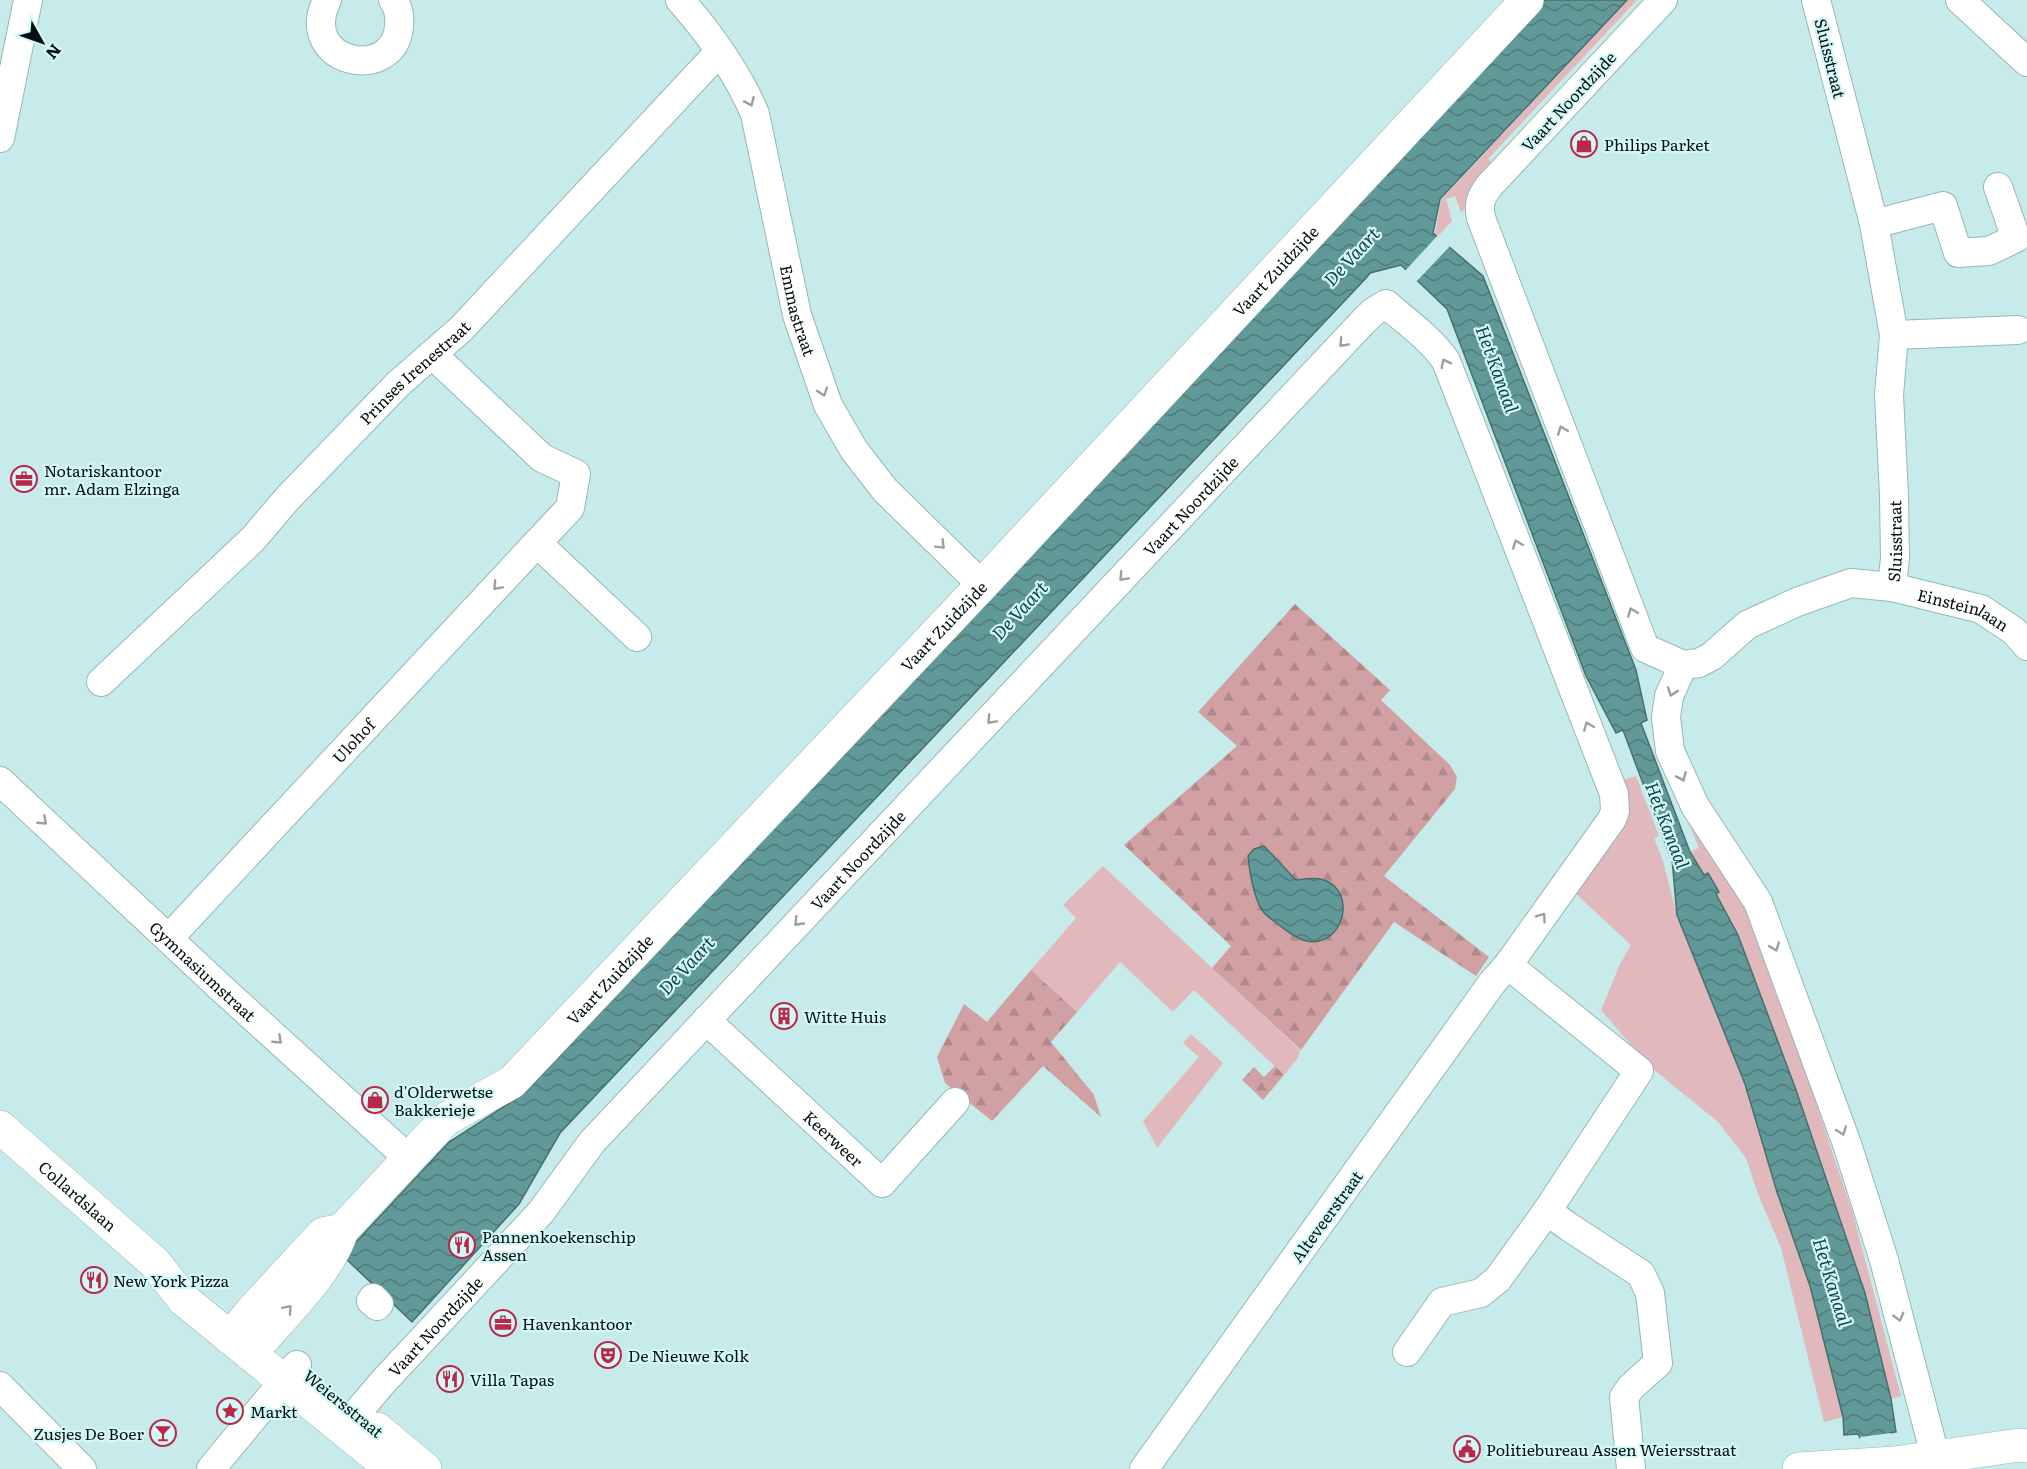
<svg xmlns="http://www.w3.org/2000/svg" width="2027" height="1469" viewBox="0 0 2027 1469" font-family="Literata,serif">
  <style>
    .green { fill: #e1b8bb }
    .forest { fill: url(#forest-firs); fill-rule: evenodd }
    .water { fill: url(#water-waves); stroke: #45706f; stroke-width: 1.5 }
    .pier { fill: #c7ebea }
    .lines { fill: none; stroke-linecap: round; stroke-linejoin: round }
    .minor-casing { stroke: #95b8b7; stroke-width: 30 }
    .major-casing { stroke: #95b8b7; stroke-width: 34 }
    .minor { stroke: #fff; stroke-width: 28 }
    .major { stroke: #fff; stroke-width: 33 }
    .oneway { stroke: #9b9f9f }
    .labels { text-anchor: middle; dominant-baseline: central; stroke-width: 4.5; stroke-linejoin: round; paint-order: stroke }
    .street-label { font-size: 16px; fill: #041010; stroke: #d4f8f7 }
    .poi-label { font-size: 16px; fill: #041010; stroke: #d4f8f7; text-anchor: start }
    .water-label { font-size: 18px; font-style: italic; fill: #0f4443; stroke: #d4f8f7 }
  </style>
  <defs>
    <pattern id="forest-firs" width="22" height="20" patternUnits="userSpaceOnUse" patternTransform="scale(1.5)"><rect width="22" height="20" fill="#d1a0a3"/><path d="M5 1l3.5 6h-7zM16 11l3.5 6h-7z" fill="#b2898b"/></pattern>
    <pattern id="water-waves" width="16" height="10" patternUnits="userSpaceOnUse" patternTransform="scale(1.5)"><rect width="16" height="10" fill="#619998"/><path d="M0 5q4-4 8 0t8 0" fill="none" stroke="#4e7b7b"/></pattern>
  </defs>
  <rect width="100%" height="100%" fill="#c7ebea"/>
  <path class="green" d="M1627 0H1637L1488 159 1490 161V172L1465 208 1461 213 1455 196 1446 199 1452 221 1438 236 1435 233 1441 200Z
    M1664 762 1748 907 1768 959 1853 1214 1901 1396 1891 1399 1865 1293 1796 1090 1738 935 1716 894 1719 892 1708 873 1704 875 1690 852 1699 848Z
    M1636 776 1659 836 1654 838 1663 861 1677 915 1745 1084 1777 1192 1810 1286 1843 1417 1824 1422 1781 1248 1758 1194 1746 1158 1718 1122 1648 1065 1601 1010 1620 964 1631 945 1574 892 1617 782Z
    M1103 866 1300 1050 1298 1058 1284 1075 1194 990 1173 1012 1120 962 1077 1012 1031 970 1076 918 1063 905Z
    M1191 1034 1223 1063 1157 1148 1143 1121 1199 1057 1183 1043Z"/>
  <path class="forest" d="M1295 604 1390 690 1381 700 1450 765 1457 777 1455 789 1384 876 1489 957 1476 976 1394 922 1301 1050 1212 968 1231 946 1124 845 1237 746 1198 712ZM1264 846 1296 880C1322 880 1332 876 1343 902L1324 940 1308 942 1274 922Z
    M1031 970 1077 1012 1051 1042 1094 1095 1101 1117 1043 1066 992 1121 945 1083 937 1057 964 1004 987 1022Z
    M1275 1066 1284 1075 1263 1100 1242 1080 1254 1067 1264 1077Z"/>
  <path class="water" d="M1544 0H1627L1440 199 1433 233 1483 276 1636 670 1647 720 1641 723 1690 852 1704 875 1708 873 1719 892 1716 894 1738 935 1796 1090 1865 1293 1891 1399 1896 1432 1860 1438 1858 1434 1844 1435 1843 1417 1810 1286 1777 1192 1745 1084 1677 915 1672 859 1669 853 1623 730 1616 733 1586 676 1447 309 1401 265 1370 273 1367 277 560 1133 519 1204 412 1322 343 1256 449 1142 525 1093Z
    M1264 846 1296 880C1305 879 1315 877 1324 880 1358 892 1343 948 1307 941 1298 940 1287 931 1279 925 1274 921 1266 916 1262 910 1254 898 1249 870 1248 856L1254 849Z"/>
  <path class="pier" d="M1439 234 1451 245 1416 282 1404 272Z
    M1890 1433 1896 1469H1865L1860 1437Z"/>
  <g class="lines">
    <defs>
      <g id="minor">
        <path d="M327 0C296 64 395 84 399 26 400 17 399 8 393 0"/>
        <path id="s1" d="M680 0C710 34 737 72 755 114L797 315 828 405 854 450 885 490 982 585"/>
        <path id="s2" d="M1663 0 1489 186C1481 197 1478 204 1481 218L1645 648 1683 665 1699 663 1712 656 1747 625 1797 602 1851 583 1892 587 1895 558 1894 495 1889 395 1894 335 1874 224 1816 0"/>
        <path d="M1960 0 2027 62"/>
        <path d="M0 138 28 0"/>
        <path d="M1874 224 1943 206 1958 253 1989 251 2016 238 1998 187"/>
        <path d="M1894 335 2018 330"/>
        <path d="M432 354 542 458 576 474 570 508 537 543 637 637"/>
        <path id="s3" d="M1892 587 1981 609 2014 631 2027 646"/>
        <path d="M1683 665 1669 696 1666 717 1670 751 1695 806 1758 902 1847 1144 1884 1260 1932 1444 1937 1469"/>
        <path id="s4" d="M101 682 253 539 287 499 398 384 461 329 719 52"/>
        <path id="s5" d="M0 781 220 987 408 1158"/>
        <path id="s6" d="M169 938 537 543"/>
        <path d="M1508 965 1639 1071 1547 1211 1569 1227 1641 1274 1650 1293 1658 1363 1631 1387 1624 1397 1631 1469"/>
        <path id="s7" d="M706 1020 882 1183 955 1102"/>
        <path d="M373 1298 379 1304 377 1306 371 1301Z"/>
        <path d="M1407 1352 1442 1302 1481 1293 1498 1279 1547 1211"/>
        <path d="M0 1386 82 1469"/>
        <path id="s8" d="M343 1429 383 1382 541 1212 592 1142 1361 324 1373 312 1386 304C1407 322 1431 339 1446 361L1614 794 1615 811 1612 819 1508 965 1492 983 1144 1469"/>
        <path d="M211 1469 297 1365"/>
      </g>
      <g id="major">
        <path id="s9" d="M0 1127 155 1263 184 1300 392 1469"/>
        <path d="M230 1338 251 1312 323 1234 338 1231"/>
        <path id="s10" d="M250 1354C279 1319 330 1272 342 1230L446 1119 512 1082 982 585 1527 0"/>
        <path d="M377 1429 425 1469"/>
        <path d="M1799 1469 1895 1463 2019 1445 2027 1446"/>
      </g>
    </defs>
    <use href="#minor" class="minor-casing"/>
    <use href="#major" class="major-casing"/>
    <use href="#minor" class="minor"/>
    <use href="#major" class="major"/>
  </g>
  <defs><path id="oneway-chevron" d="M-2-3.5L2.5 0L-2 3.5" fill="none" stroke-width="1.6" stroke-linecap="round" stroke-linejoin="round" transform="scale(1.5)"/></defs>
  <g class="oneway">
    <use href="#oneway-chevron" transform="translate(750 102) rotate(66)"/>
    <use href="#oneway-chevron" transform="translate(1343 343) rotate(133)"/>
    <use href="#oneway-chevron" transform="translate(1445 363) rotate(-117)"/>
    <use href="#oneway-chevron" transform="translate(823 392) rotate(71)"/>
    <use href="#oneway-chevron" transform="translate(1562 430) rotate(-111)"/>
    <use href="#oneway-chevron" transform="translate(1517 544) rotate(-111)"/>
    <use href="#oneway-chevron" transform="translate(941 545) rotate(45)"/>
    <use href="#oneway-chevron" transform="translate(1123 577) rotate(133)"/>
    <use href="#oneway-chevron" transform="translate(497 586) rotate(133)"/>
    <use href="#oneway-chevron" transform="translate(1632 612) rotate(-111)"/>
    <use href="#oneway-chevron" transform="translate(1672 692) rotate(109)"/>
    <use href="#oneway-chevron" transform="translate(991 720) rotate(133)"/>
    <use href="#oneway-chevron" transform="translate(1588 726) rotate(-111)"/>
    <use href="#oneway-chevron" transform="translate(1682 777) rotate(66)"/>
    <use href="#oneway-chevron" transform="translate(43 821) rotate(43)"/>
    <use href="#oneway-chevron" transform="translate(1542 917) rotate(-55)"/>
    <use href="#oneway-chevron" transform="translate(798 922) rotate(134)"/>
    <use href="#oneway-chevron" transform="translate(1775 947) rotate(70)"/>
    <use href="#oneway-chevron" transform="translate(278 1040) rotate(43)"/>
    <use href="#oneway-chevron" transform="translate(1842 1131) rotate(70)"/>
    <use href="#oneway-chevron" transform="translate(288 1309) rotate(-49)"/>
    <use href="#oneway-chevron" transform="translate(1899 1317) rotate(75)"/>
  </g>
  <defs>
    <symbol id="shop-ring" viewBox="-11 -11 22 22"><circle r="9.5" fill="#d4f8f7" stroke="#b92749" stroke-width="1.5"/><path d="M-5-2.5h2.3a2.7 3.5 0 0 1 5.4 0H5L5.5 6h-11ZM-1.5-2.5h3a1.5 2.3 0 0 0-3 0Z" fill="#b92749"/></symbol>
    <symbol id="office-ring" viewBox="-11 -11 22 22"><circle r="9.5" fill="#d4f8f7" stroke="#b92749" stroke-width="1.5"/><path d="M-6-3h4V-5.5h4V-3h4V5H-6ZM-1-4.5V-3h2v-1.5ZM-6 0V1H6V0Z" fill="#b92749"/></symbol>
    <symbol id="building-ring" viewBox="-11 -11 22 22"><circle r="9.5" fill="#d4f8f7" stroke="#b92749" stroke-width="1.5"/><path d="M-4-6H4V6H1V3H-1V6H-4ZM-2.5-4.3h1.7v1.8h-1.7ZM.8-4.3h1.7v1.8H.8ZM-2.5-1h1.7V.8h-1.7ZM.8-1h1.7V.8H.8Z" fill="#b92749"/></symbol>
    <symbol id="restaurant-ring" viewBox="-11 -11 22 22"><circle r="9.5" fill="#d4f8f7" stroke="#b92749" stroke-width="1.5"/><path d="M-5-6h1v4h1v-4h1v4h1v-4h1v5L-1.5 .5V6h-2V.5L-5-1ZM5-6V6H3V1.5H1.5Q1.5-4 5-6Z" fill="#b92749"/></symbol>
    <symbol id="theatre-ring" viewBox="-11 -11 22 22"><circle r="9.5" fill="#d4f8f7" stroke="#b92749" stroke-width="1.5"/><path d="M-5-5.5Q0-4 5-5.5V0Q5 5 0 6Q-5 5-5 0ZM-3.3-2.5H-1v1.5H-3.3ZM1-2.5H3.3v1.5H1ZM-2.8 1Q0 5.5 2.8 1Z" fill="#b92749"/></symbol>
    <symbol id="sight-ring" viewBox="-11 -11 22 22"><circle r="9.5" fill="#d4f8f7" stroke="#b92749" stroke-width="1.5"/><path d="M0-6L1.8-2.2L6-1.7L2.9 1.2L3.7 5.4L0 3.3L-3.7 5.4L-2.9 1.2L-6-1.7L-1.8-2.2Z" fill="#b92749"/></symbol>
    <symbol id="bar-ring" viewBox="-11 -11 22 22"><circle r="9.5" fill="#d4f8f7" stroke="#b92749" stroke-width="1.5"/><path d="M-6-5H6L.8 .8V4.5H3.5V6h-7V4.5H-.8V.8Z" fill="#b92749"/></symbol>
    <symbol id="civic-ring" viewBox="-11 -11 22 22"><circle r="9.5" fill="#d4f8f7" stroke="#b92749" stroke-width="1.5"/><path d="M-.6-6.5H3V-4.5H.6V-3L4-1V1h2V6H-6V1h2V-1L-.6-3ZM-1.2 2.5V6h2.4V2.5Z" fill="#b92749"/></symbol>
  </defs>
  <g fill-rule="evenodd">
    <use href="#shop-ring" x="1569" y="129" width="30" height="30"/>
    <use href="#office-ring" x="9" y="464" width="30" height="30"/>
    <use href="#building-ring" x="769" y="1001" width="30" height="30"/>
    <use href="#shop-ring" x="360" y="1085" width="30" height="30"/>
    <use href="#restaurant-ring" x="447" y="1230" width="30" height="30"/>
    <use href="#restaurant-ring" x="79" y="1265" width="30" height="30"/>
    <use href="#office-ring" x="488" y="1308" width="30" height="30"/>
    <use href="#theatre-ring" x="593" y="1340" width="30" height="30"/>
    <use href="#restaurant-ring" x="435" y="1364" width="30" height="30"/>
    <use href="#sight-ring" x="215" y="1396" width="30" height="30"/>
    <use href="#bar-ring" x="148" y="1418" width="30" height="30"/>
    <use href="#civic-ring" x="1452" y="1434" width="30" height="30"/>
  </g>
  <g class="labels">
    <g class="street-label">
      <text transform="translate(1831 58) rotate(76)">Sluisstraat</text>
      <text transform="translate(1568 101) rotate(-47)">Vaart Noordzijde</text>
      <text stroke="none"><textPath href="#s10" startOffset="1497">Vaart Zuidzijde</textPath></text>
      <text stroke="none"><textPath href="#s1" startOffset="338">Emmastraat</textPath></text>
      <text stroke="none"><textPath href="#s4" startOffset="441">Prinses Irenestraat</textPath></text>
      <text stroke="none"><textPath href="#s8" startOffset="1254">Vaart Noordzijde</textPath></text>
      <text stroke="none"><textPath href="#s2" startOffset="1068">Sluisstraat</textPath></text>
      <text stroke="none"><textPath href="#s3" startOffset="75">Einsteinlaan</textPath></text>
      <text stroke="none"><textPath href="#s10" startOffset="1011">Vaart Zuidzijde</textPath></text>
      <text stroke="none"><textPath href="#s6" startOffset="270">Ulohof</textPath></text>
      <text stroke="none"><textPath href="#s8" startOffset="768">Vaart Noordzijde</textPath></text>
      <text stroke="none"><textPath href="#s5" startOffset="278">Gymnasiumstraat</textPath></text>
      <text stroke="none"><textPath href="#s10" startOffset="525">Vaart Zuidzijde</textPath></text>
      <text stroke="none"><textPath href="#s7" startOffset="174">Keerweer</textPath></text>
      <text stroke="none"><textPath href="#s9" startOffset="104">Collardslaan</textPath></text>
      <text transform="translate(1326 1216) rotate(-54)">Alteveerstraat</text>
      <text stroke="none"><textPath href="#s8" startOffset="138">Vaart Noordzijde</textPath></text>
      <text transform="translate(344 1403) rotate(39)">Weiersstraat</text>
    </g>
    <g class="poi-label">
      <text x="1604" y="144">Philips Parket</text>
      <text x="44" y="470">Notariskantoor<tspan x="44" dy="18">mr. Adam Elzinga</tspan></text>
      <text x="804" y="1016">Witte Huis</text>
      <text x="394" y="1091">d'Olderwetse<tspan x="394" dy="18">Bakkerieje</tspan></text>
      <text x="482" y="1236">Pannenkoekenschip<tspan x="482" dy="18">Assen</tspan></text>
      <text x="113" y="1280">New York Pizza</text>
      <text x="522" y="1323">Havenkantoor</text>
      <text x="628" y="1355">De Nieuwe Kolk</text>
      <text x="470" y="1379">Villa Tapas</text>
      <text x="250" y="1411">Markt</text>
      <text x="144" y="1433" text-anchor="end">Zusjes De Boer</text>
      <text x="1486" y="1449">Politiebureau Assen Weiersstraat</text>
    </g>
    <g class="water-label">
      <text transform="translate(1351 256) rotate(-47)">De Vaart</text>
      <text transform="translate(1498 369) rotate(70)">Het Kanaal</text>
      <text transform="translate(1019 610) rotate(-47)">De Vaart</text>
      <text transform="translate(1668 825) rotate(69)">Het Kanaal</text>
      <text transform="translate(686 965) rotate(-47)">De Vaart</text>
      <text transform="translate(1833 1282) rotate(73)">Het Kanaal</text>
    </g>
  </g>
  <g transform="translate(42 42) rotate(130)" stroke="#d4f8f7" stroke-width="4.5" paint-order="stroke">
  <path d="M0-4.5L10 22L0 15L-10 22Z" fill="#041010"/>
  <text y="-9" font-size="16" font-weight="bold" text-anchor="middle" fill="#041010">N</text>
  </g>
</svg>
